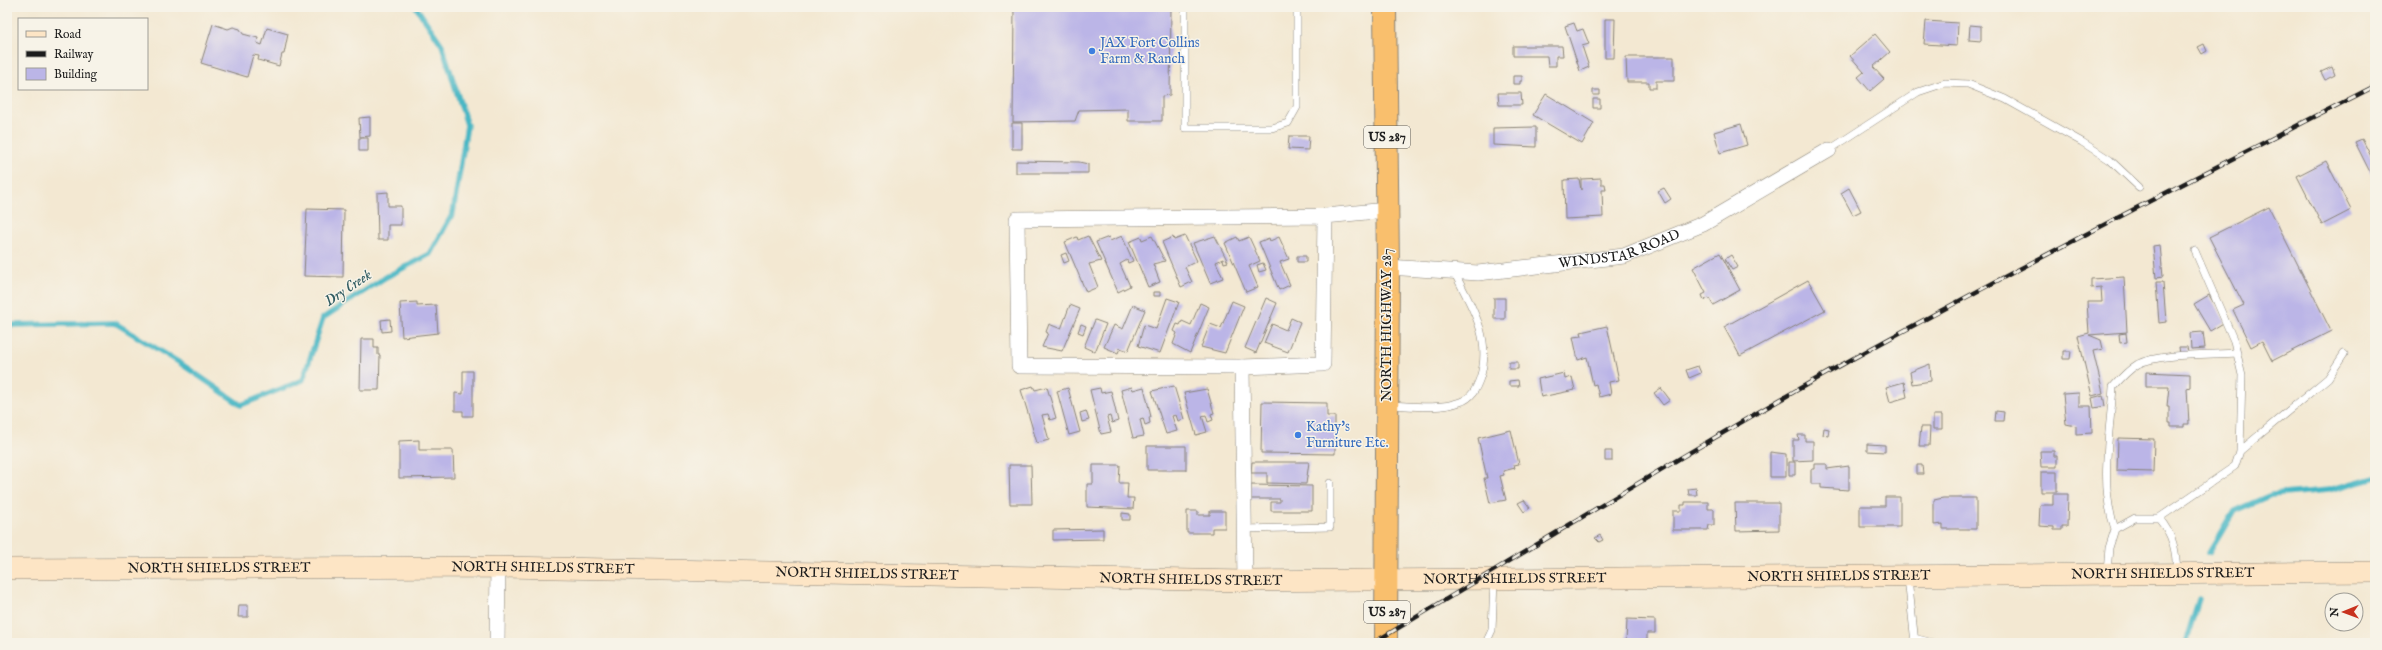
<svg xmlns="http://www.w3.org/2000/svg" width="2382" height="650" viewBox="0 0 2382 650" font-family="'IM FELL English',serif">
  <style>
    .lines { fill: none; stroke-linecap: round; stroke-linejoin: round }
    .stream { stroke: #4ab7c5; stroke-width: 5.5 }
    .building { fill: #bbb5e7 }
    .lane-casing { stroke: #888277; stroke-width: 8 }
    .street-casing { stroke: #888277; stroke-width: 16 }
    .secondary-casing { stroke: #888277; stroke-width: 22 }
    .highway-casing { stroke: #888277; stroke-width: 24 }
    .lane { stroke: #fff; stroke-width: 7 }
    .street { stroke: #fff; stroke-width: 15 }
    .secondary { stroke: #fde5c5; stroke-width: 21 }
    .highway { stroke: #f9bf6d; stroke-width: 22 }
    .rail-casing { stroke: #1c1c1c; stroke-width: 4.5 }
    .rail { stroke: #f7f3e8; stroke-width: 3; stroke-dasharray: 9; stroke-linecap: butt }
    .shop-dot { fill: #3f7fe0; stroke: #f7f3e8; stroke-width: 1.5 }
    .labels { text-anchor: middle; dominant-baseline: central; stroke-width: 3; stroke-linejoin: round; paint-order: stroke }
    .shield { fill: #f7f3e8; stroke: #5e5c59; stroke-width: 1 }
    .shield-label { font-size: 13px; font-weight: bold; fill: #1c1c1c }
    .shop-label { font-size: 14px; fill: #366cbe; stroke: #f7f3e8; text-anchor: start }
    .street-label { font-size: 14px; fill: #1c1c1c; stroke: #f7f3e8 }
    .water-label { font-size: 15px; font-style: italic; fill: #2e5a60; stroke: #f7f3e8 }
  </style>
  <rect width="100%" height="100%" fill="#f7f3e8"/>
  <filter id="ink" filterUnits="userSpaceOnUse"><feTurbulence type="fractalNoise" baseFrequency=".025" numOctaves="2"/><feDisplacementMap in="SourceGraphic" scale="8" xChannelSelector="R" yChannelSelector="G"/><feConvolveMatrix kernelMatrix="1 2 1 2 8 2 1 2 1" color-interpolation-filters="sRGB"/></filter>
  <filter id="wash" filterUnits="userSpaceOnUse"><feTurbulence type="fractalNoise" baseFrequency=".012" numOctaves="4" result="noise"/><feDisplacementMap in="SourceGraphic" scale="16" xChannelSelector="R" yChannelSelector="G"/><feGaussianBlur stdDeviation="0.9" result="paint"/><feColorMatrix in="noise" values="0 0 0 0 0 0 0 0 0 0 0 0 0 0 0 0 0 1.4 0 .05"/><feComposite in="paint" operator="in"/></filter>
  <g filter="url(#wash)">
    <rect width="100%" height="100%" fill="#f3e8d2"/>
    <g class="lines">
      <path class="stream" d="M7 325 115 323 180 363 241 405 303 380 323 318 386 277 430 254 453 213 467 125 442 45 416 7
        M2209 553 2234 511 2271 495 2329 490 2375 477
        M2185 643 2199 599"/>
    </g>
    <g id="blocks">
      <path class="building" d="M1014 7H1171L1170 95 1162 96V121H1128V109L1079 110 1075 121 1013 122Z
        M1605 19H1615L1614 58H1605Z
        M1926 21 1958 23 1957 46 1924 44Z
        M1574 23 1577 31 1583 29 1589 44 1582 46 1589 67 1580 71 1565 26Z
        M213 24 228 29 233 27 240 29 243 34 258 38 257 43 262 45 267 28 288 34 284 54H282L279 66 258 60 259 56 253 55 247 77 201 63Z
        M1970 25 1981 26V41L1969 40Z
        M1875 34 1890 52 1873 67 1884 79 1870 91 1858 77 1864 72 1850 56Z
        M2204 44 2207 51 2202 54 2198 47Z
        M1513 46H1562L1563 56H1556V66H1548L1547 56H1513Z
        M1626 57H1674V81H1656V88H1649V82H1627Z
        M2332 67 2335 75 2325 80 2321 72Z
        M1513 76H1522V81H1520V84H1513Z
        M1593 90H1600V95H1593Z
        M1498 93H1521L1522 105H1499Z
        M1546 94 1594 123 1582 144 1533 115Z
        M1593 99H1600V108H1593Z
        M370 117V136L360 137 359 118Z
        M1012 123H1022V149H1012Z
        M1741 124 1747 145 1720 153 1714 132Z
        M1536 127V147L1493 145V128Z
        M1289 136H1309L1308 150 1288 149Z
        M359 138H368V151H359Z
        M2362 139 2375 164V182L2355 142Z
        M1016 161 1079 162 1088 164V173H1016Z
        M2326 161 2351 210 2322 225 2297 176Z
        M1601 178V184H1605L1606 190H1602L1603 217 1565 219 1564 180 1579 179 1581 190V179Z
        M1664 188 1671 199 1665 203 1658 191Z
        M1849 188 1861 211 1853 215 1841 193Z
        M388 192V206H401V225H388V240H378L377 193Z
        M2269 207 2331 331 2272 361 2262 341 2251 347 2233 310 2244 305 2209 237Z
        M307 209 344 210 343 277 304 276Z
        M1088 236 1101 261 1089 264 1098 287 1086 292 1065 242 1077 237 1078 240Z
        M1122 236 1133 261 1128 263 1127 260 1120 264 1130 286 1118 292 1096 242 1109 237 1110 241Z
        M1152 236 1165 261 1153 264 1160 282 1148 287 1129 242 1141 237 1142 240Z
        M1185 236 1197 261 1185 267 1192 282 1181 287 1162 242 1173 237 1174 240Z
        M1215 236 1228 262 1224 263 1223 259 1216 262 1223 278 1210 283 1193 243Z
        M1237 237 1239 241 1249 237 1260 261 1249 266 1258 287 1246 292 1225 243Z
        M1279 237 1289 259 1280 262 1290 285 1279 290 1259 242 1269 238 1270 241Z
        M2160 245 2163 277 2156 278 2153 246Z
        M1066 253 1069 261 1064 263 1061 255Z
        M1720 253 1740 290 1713 305 1709 298 1704 300 1702 295 1706 293 1693 268Z
        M1731 255 1738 267 1732 270 1725 259Z
        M1297 256H1306V262H1297Z
        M1263 263 1266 270 1259 272 1257 265Z
        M2124 277 2127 332 2089 335 2101 340 2103 349 2093 351 2103 393 2092 396 2078 336 2089 333 2087 302H2102L2101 287 2091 288V279Z
        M1808 280 1825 310 1740 356 1724 327Z
        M2156 282H2163L2166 322 2159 323Z
        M1153 292H1160V296H1153Z
        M2209 295 2225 322 2210 331 2194 304Z
        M1167 298 1179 302 1160 353 1138 346 1144 325 1156 329Z
        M1266 298 1277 303 1256 353 1245 348Z
        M1494 298H1505V319H1494Z
        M1232 301 1244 306 1225 353 1201 347 1210 324 1221 328Z
        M417 302V306L436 305 438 333 402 337 400 303Z
        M1200 303 1209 307 1190 353 1173 344 1177 333 1174 331 1177 324 1180 325 1182 321 1191 325Z
        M1070 305 1080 309 1062 351 1042 347 1048 333 1046 332 1049 324 1061 329Z
        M1133 305 1145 310 1128 351 1120 348 1118 353 1104 347 1114 325 1123 329Z
        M1291 318 1300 322 1288 352 1264 343 1272 324 1286 330Z
        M390 319 391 331 382 332 381 320Z
        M1095 320 1106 324 1095 352 1084 347Z
        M1081 324 1086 326 1083 334 1078 332Z
        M1607 326 1619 380 1609 382 1611 394 1599 397 1596 384 1593 385 1587 357 1578 360 1573 337 1582 336 1581 332Z
        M2203 332 2205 348 2191 349 2190 333Z
        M2126 333 2127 342 2120 343 2119 334Z
        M361 339H374V348H378V355H380L379 390H360Z
        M2179 347H2187L2188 353 2180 354Z
        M2063 351H2071L2070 359H2063Z
        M1509 362H1518V369H1509Z
        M1930 364 1931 381 1912 384 1910 372Z
        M1698 366 1701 373 1689 378 1686 370Z
        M463 371H473V416H463V411H455V393L463 394Z
        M2146 372 2190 374V387L2187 388 2189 424H2184V427H2171V423H2169V406H2167L2169 387H2146Z
        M1564 373 1565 379 1572 377 1575 390 1541 397 1538 379Z
        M1518 380 1519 386H1509V381Z
        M1904 382 1907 397 1890 402 1886 387Z
        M1033 386 1035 390 1047 387 1056 418 1050 420 1048 414 1042 415 1049 440 1037 443 1021 390Z
        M1174 386 1184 419 1178 421 1176 415 1172 416 1177 431 1166 434 1152 391Z
        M1132 387 1133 390 1144 387 1151 417H1149L1150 423 1145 425 1143 418 1140 419 1144 436 1133 438 1121 390Z
        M1068 388 1080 432 1069 435 1057 391Z
        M1100 388 1101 393 1111 391 1118 421 1112 423 1110 416 1107 417 1111 432 1101 434 1090 390Z
        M1661 388 1670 400 1663 405 1654 393Z
        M1207 389 1214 413 1211 414 1213 420 1208 422 1206 415 1202 416 1207 432 1196 435 1184 393Z
        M2079 393V406H2091L2092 433 2076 434V426L2066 424 2063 394Z
        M2103 395 2105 406 2094 408 2092 398Z
        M1262 402 1327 403V416H1335V454L1261 453Z
        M1086 411 1089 420 1082 422 1080 413Z
        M1996 411 2004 412 2003 421H1995Z
        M1933 415H1942V429H1933Z
        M1921 427H1930L1929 446H1919Z
        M1824 428 1829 429 1828 436 1823 435Z
        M1511 430 1519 464 1514 465 1515 468 1503 471 1504 475 1500 476 1506 500 1490 503 1484 478H1487L1478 438Z
        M1798 435H1805V441H1813V460L1793 461V440H1799Z
        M2118 438 2154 439 2153 472 2117 471Z
        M419 440V450H453L454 477 399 478V441Z
        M1867 444 1885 445V452L1867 451Z
        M1147 446H1186V470H1147Z
        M1605 451H1612V461H1605Z
        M2040 451H2054V456H2057V467H2041Z
        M1770 452 1786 454V477H1770Z
        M1252 462H1309L1306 484 1267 483V473H1251Z
        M1789 462H1795V475H1789Z
        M1814 464H1827V469L1849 466V490L1821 488V484H1811V469H1814Z
        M1009 465H1031L1032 504H1010Z
        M1093 465H1120L1119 483H1128L1127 498H1134L1133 509 1087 507V484H1093Z
        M1917 465H1922L1923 474H1917Z
        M2041 472H2057V492H2041Z
        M1251 485 1312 486V511H1271V502H1280V499H1251Z
        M1696 488 1697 495H1689L1688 489Z
        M2053 494H2068L2067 526H2062V530H2054V527L2039 526 2040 505H2053Z
        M1885 497H1900V527H1860V506H1885Z
        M1943 498H1976V529H1943V524L1934 525V500Z
        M1524 500 1530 508 1524 512 1518 503Z
        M1685 502H1708V509H1714V525H1709L1708 530H1673V511H1681V505H1685Z
        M1735 503H1779V530L1736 531Z
        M1187 511H1198V515H1210V511H1225V528H1212V533H1187Z
        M1122 513 1130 514V520H1122Z
        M1103 529V539L1053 540V530Z
        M1600 535 1603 540 1599 542 1595 538Z
        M239 605H248V617H238Z
        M1627 619 1655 620V633H1647V640H1643V643H1626Z"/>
    </g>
  </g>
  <g filter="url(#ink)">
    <use href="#blocks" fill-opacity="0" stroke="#888277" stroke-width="1"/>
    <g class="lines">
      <defs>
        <path id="lane" d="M1185 7V128H1272L1288 123 1297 107V7
          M1829 150 1918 92 1945 83 1968 84 2005 99 2082 142 2110 160 2139 187
          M1390 405C1412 406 1439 410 1460 402 1472 398 1476 389 1480 378 1493 339 1471 305 1454 272
          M2240 451 2328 378 2344 354
          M2159 518 2235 466 2240 451 2242 375 2234 341 2195 251
          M1244 529 1330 527V483
          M2115 529C2099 485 2110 434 2113 387 2120 379 2128 370 2138 364 2160 353 2212 355 2237 353
          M2107 572 2109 548 2115 529 2135 518H2159C2173 535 2176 550 2177 572
          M1908 578 1915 643
          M1914 638 1933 643
          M1486 643 1492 630 1494 581
          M2023 643H2040"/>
        <g id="street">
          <path d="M1325 216 1323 364 1242 367 1019 366 1017 219 1325 216 1387 210"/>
          <path id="s1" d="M1388 267 1478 273 1624 256 1703 224 1829 150"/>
          <path d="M1242 367 1245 581"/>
          <path d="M497 643 498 567"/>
        </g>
        <g id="secondary">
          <path id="s2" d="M7 569 498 567 1245 581 2375 572"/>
        </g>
        <path id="highway" d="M1385 7 1388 267 1386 643"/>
      </defs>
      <use href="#lane" class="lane-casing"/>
      <use href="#street" class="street-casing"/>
      <use href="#secondary" class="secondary-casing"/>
      <use href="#highway" class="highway-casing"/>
      <use href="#lane" class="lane"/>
      <use href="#street" class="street"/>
      <use href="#secondary" class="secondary"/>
      <use href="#highway" class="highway"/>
      <defs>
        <path id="rail" d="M1373 643C1540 544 1704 440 1874 347 2039 257 2208 171 2375 86"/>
      </defs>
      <use href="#rail" class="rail-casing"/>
      <use href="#rail" class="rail"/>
    </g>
  </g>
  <g class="shop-dot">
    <circle cx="1092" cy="51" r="4"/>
    <circle cx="1298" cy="435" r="4"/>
  </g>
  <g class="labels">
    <g class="shield">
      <rect x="1364" y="126" width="46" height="22" rx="3"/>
      <rect x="1364" y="601" width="46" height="22" rx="3"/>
    </g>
    <g class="shield-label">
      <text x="1387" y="137">US 287</text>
      <text x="1387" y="612">US 287</text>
    </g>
    <g class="shop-label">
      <text x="1100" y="43">JAX Fort Collins<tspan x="1100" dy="16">Farm &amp; Ranch</tspan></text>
      <text x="1306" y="427">Kathy's<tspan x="1306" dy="16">Furniture Etc.</tspan></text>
    </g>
    <g class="street-label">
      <text stroke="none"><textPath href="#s1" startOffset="234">WINDSTAR ROAD</textPath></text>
      <text transform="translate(1387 325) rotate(-90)">NORTH HIGHWAY 287</text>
      <text stroke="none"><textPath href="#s2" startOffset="212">NORTH SHIELDS STREET</textPath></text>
      <text stroke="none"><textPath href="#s2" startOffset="536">NORTH SHIELDS STREET</textPath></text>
      <text stroke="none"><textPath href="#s2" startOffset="860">NORTH SHIELDS STREET</textPath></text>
      <text stroke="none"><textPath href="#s2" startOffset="2156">NORTH SHIELDS STREET</textPath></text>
      <text stroke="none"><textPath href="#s2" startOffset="1832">NORTH SHIELDS STREET</textPath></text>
      <text stroke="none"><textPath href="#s2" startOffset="1508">NORTH SHIELDS STREET</textPath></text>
      <text stroke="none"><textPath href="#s2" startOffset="1184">NORTH SHIELDS STREET</textPath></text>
    </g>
    <g class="water-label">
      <text transform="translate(348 288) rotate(-34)">Dry Creek</text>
    </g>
  </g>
  <rect width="2382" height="650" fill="none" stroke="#f7f3e8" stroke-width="24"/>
  <rect x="18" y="18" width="130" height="72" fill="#f7f3e8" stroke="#9f9d96"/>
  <rect x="26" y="31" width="20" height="6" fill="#fde5c5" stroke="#9f9d96"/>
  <text x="54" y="38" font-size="12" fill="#1c1c1c">Road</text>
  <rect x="26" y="51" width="20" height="6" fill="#1c1c1c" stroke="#9f9d96"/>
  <text x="54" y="58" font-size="12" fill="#1c1c1c">Railway</text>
  <rect x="26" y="68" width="20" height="12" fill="#bbb5e7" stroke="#9f9d96"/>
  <text x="54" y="78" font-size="12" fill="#1c1c1c">Building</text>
  <g transform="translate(2344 612) rotate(269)"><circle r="19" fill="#f7f3e8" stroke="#9f9d96"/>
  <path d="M0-3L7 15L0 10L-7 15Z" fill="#c8321e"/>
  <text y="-6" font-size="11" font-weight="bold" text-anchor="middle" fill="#1c1c1c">N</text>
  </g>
</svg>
